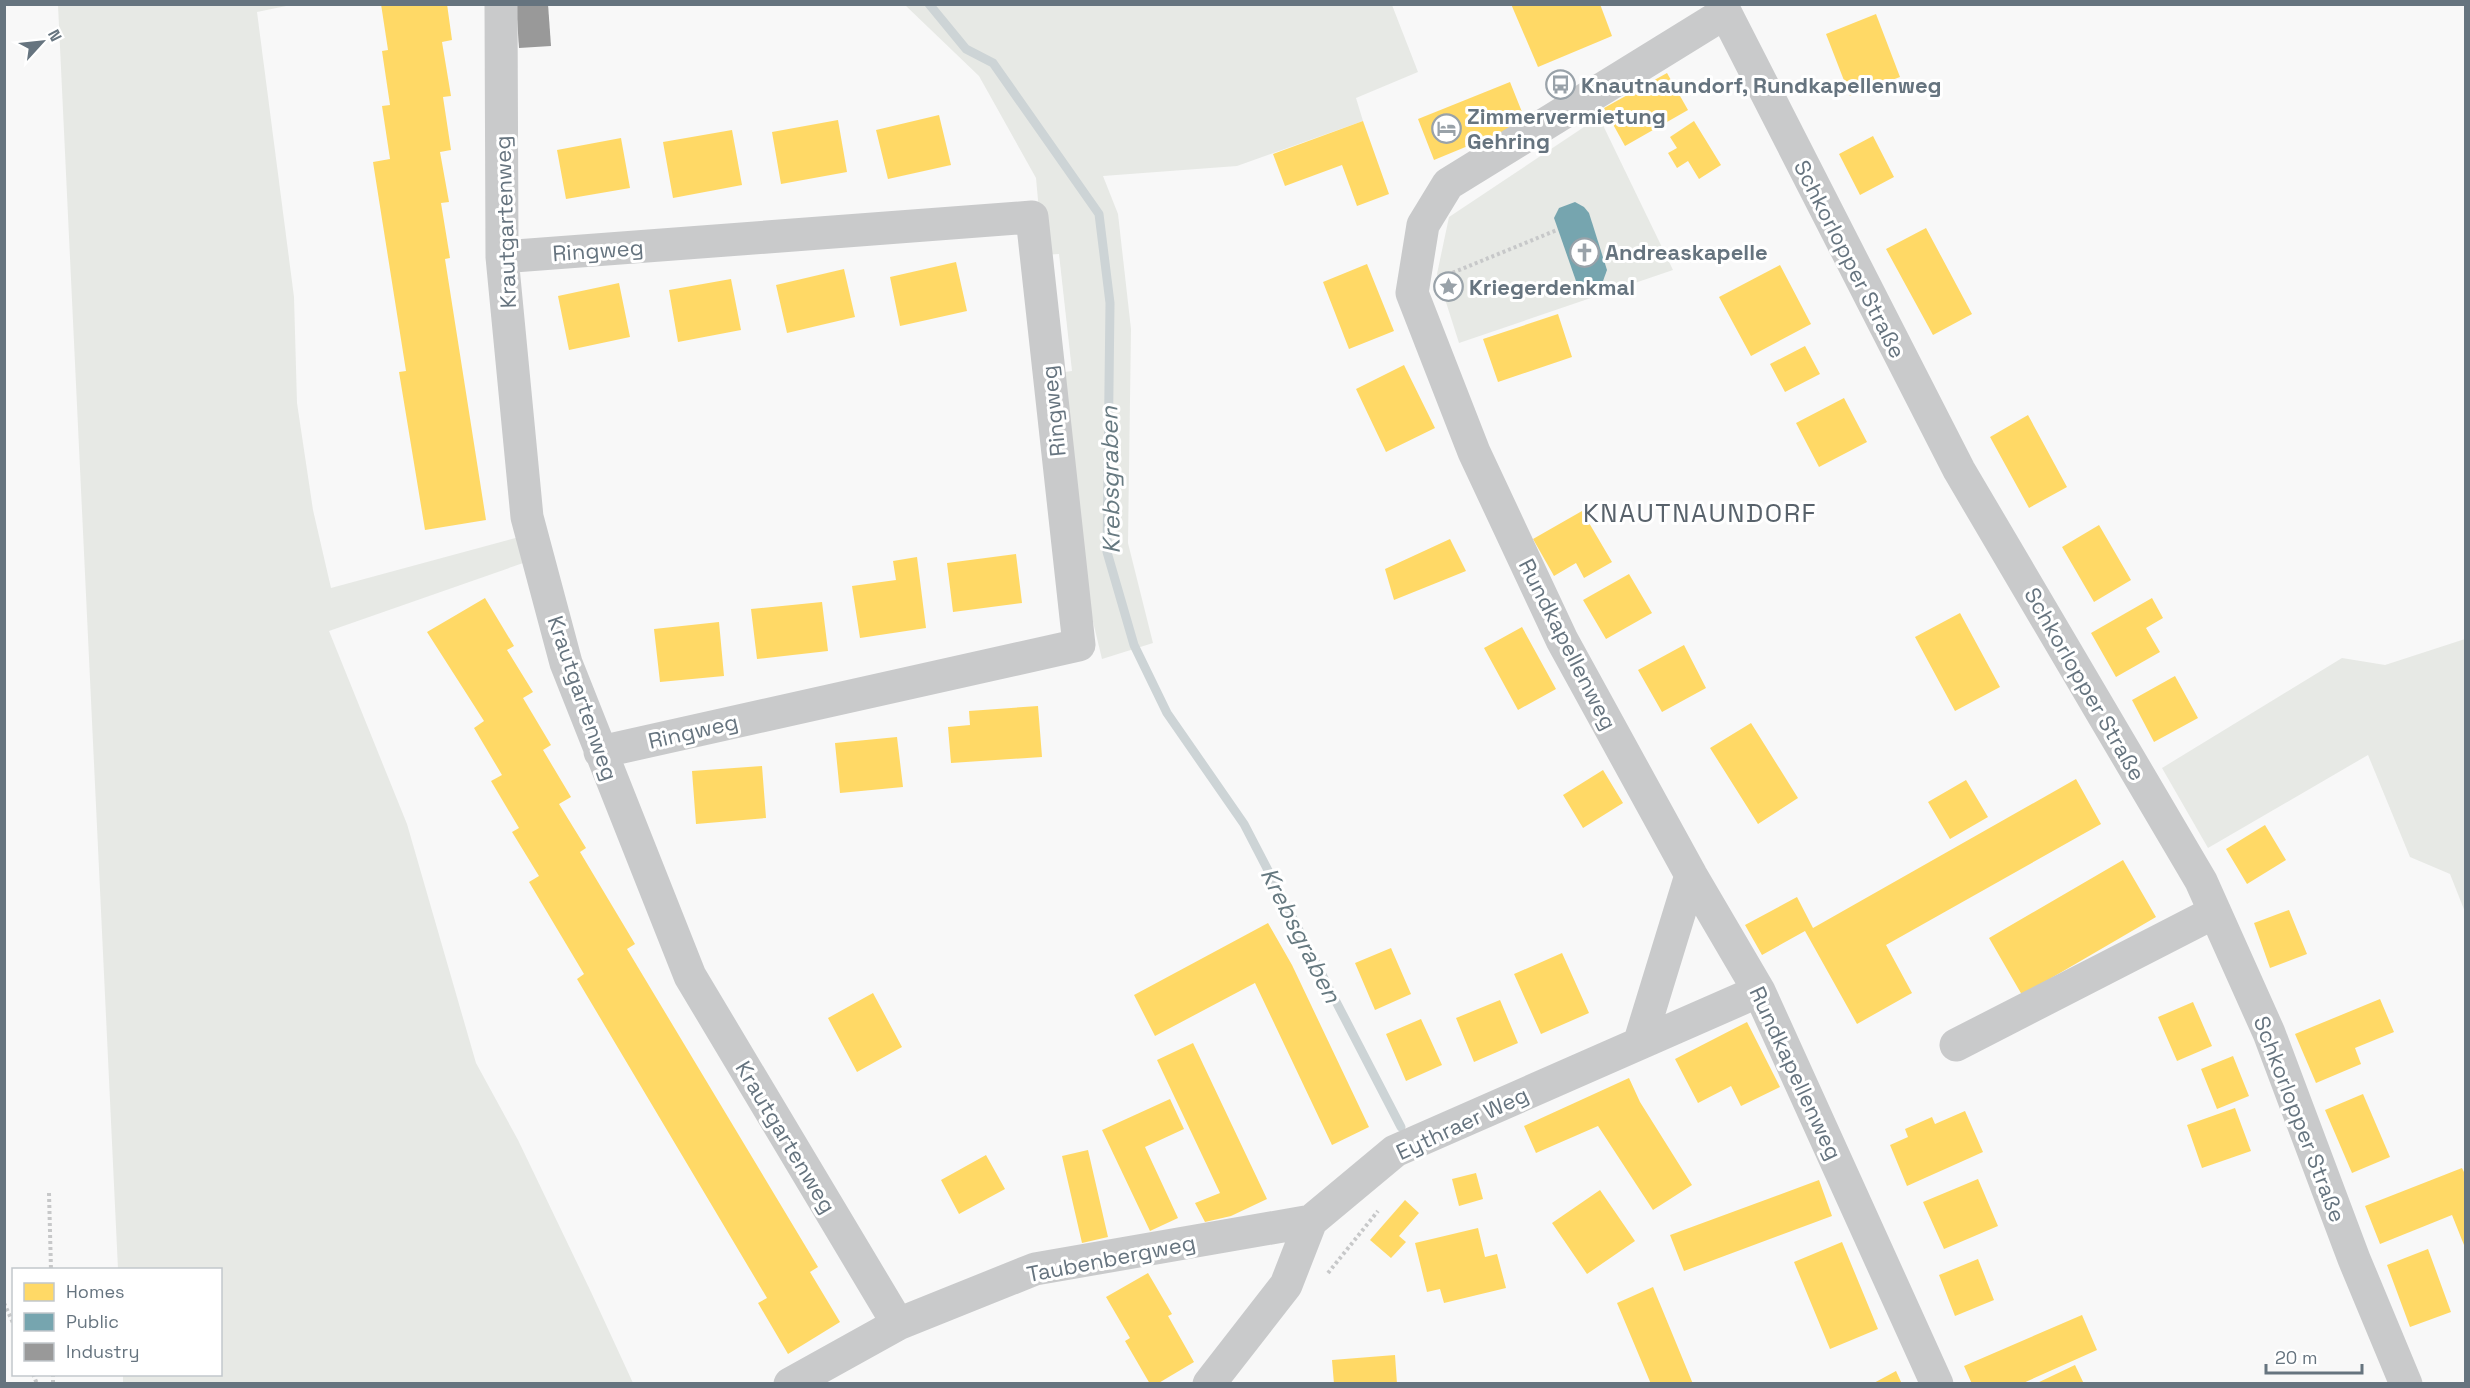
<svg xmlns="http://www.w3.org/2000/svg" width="2470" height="1388" viewBox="0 0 2470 1388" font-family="'Space Grotesk',sans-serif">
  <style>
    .green { fill: #e7e9e5 }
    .homes { fill: #ffd966 }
    .public { fill: #76a5af }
    .industry { fill: #999 }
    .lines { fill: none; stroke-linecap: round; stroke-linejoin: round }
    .stream { stroke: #cdd4d6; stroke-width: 9 }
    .path { stroke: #c7c8c9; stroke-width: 4; stroke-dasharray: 3 3; stroke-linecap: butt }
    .minor { stroke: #c9cacb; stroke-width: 33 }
    .labels { text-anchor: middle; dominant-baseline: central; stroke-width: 6; stroke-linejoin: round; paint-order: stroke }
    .poi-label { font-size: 22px; font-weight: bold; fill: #66747f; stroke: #fff; text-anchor: start }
    .street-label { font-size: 22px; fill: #66747f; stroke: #fff }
    .water-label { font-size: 24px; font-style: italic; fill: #667980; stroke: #fff }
    .quarter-label { font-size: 26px; letter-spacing: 1.5px; fill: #58626b; stroke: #fff }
  </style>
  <rect width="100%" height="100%" fill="#f8f8f8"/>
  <path class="green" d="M58 5H291L257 12 294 297 297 403 313 510 331 588 523 536 529 561 329 631 407 824 476 1063 518 1140 591 1292 633 1383H123V1375L220 1374V1270L118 1269Z
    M905 5H1392L1418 72 1356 98 1363 121 1237 166 1103 176 1118 214 1131 329 1128 543 1153 643 1102 659 1077 555 1057 373 1072 371 1059 254 1043 255 1036 178 979 76Z
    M1599 117 1673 270 1459 343 1437 274 1449 217Z
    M2465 639V912L2450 874 2410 857 2368 755 2208 848 2162 768 2342 658 2385 665Z"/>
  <path class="homes" d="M381 4H447L452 40 442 42 451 96 443 97 451 150 440 152 449 202 441 203 450 258 445 259 486 520 425 530 399 372 406 371 373 162 390 159 382 106 390 105 382 51 388 50Z
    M1511 4H1600L1612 36 1538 67Z
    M1876 14 1900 77 1850 96 1826 34Z
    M1667 73 1688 110 1625 146 1604 108Z
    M1510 82 1526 122 1434 160 1418 119Z
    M939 115 951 165 888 179 876 130Z
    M838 120 847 172 781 184 772 132Z
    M1363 121 1389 194 1357 206 1342 165 1285 186 1273 154Z
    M1694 121 1721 165 1699 179 1688 161 1677 168 1668 153 1677 148 1670 137Z
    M732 130 742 185 673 198 663 142Z
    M1873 136 1894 177 1860 195 1839 154Z
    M621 138 630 188 566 199 557 150Z
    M1926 228 1972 314 1933 335 1886 249Z
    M956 262 967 311 900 326 890 277Z
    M1367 264 1394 331 1349 349 1323 282Z
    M1780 265 1811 324 1751 356 1719 297Z
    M844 269 855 317 787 333 776 285Z
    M731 279 741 330 678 342 669 290Z
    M619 283 630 337 569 350 558 296Z
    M1558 314 1572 357 1498 382 1483 339Z
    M1805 346 1820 374 1785 392 1770 364Z
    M1404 365 1435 428 1386 452 1356 389Z
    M1844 398 1867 442 1819 467 1796 423Z
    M2028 415 2067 487 2029 508 1990 437Z
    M1582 511 1612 562 1584 578 1576 563 1554 576 1533 539Z
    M2099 525 2131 580 2094 602 2062 547Z
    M1450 539 1466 571 1394 600 1385 569Z
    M1016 554 1022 603 953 612 947 563Z
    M917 557 926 628 860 638 852 586 896 580 893 561Z
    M1629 574 1652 613 1606 639 1583 600Z
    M485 598 514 646 507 650 533 692 523 698 551 745 543 750 571 797 559 804 586 848 580 852 635 944 627 949 818 1267 810 1272 840 1322 788 1354 758 1303 767 1298 577 979 584 974 529 882 539 876 512 832 519 828 491 781 502 775 474 728 484 721 427 632Z
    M2152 598 2163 618 2146 628 2160 652 2116 677 2091 633Z
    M822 602 828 651 757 659 751 609Z
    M1960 613 2000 687 1955 711 1915 637Z
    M719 622 724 676 660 682 654 629Z
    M1522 627 1556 689 1518 710 1484 648Z
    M1684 645 1706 688 1662 712 1638 670Z
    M2175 676 2198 718 2154 742 2132 700Z
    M1038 706 1042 757 951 763 948 727 970 725 969 711Z
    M1751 723 1798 798 1758 824 1710 748Z
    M897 737 903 787 840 793 835 743Z
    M762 766 766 818 696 824 692 771Z
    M1603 770 1623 803 1583 828 1563 795Z
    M2076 779 2101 824 1886 945 1912 993 1857 1024 1805 931 1762 955 1745 925 1797 897 1813 928Z
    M1966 780 1988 817 1950 839 1928 802Z
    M2265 825 2286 860 2247 884 2226 849Z
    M2123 860 2156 917 2022 995 1989 938Z
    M2289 910 2307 954 2270 968 2254 923Z
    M1268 923 1292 965 1369 1127 1332 1145 1255 983 1155 1036 1134 995Z
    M1391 948 1411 994 1375 1010 1355 963Z
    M1562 953 1589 1013 1541 1034 1514 974Z
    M873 993 902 1047 857 1072 828 1018Z
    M2380 999 2394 1032 2355 1048 2361 1064 2316 1083 2295 1034Z
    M1500 1000 1518 1043 1474 1062 1456 1018Z
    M2193 1002 2212 1046 2177 1061 2158 1017Z
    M1421 1019 1442 1065 1406 1081 1386 1034Z
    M1747 1022 1780 1087 1741 1106 1731 1086 1698 1103 1675 1059Z
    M1193 1043 1267 1199 1231 1216 1205 1222 1195 1203 1220 1193 1157 1060Z
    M2233 1056 2249 1096 2217 1109 2201 1069Z
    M1629 1078 1640 1102 1692 1185 1653 1210 1598 1126 1536 1153 1524 1126Z
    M2363 1094 2390 1157 2352 1173 2325 1110Z
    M1170 1099 1184 1129 1145 1147 1178 1218 1150 1231 1102 1130Z
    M2235 1108 2251 1151 2202 1168 2187 1125Z
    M1965 1111 1983 1152 1907 1186 1890 1145 1908 1137 1905 1129 1932 1117 1935 1124Z
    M1088 1150 1108 1237 1082 1243 1062 1156Z
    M986 1155 1005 1189 959 1214 941 1180Z
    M2462 1168 2466 1176V1250L2452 1215 2380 1244 2365 1206Z
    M1476 1173 1483 1199 1459 1206 1452 1179Z
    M1978 1179 1998 1226 1944 1249 1923 1202Z
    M1819 1180 1832 1216 1684 1271 1670 1235Z
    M1600 1190 1635 1241 1587 1274 1552 1223Z
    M1405 1200 1419 1213 1399 1236 1406 1242 1391 1258 1370 1240Z
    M1478 1228 1485 1257 1497 1254 1506 1288 1444 1303 1440 1289 1427 1292 1415 1243Z
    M1842 1242 1878 1329 1830 1349 1794 1262Z
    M2428 1249 2451 1312 2410 1327 2387 1265Z
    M1978 1259 1994 1300 1955 1316 1939 1275Z
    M1148 1273 1172 1314 1168 1316 1194 1362 1157 1384H1150L1125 1341 1130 1338 1106 1297Z
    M1653 1287 1693 1384H1651L1617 1303Z
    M2082 1315 2097 1350 2021 1384H1972L1964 1366Z
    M1395 1355 1397 1384H1334L1332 1360Z
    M2075 1365 2084 1384H2035Z
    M1896 1371 1902 1384H1872Z"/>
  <path class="public" d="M1575 202 1584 207 1589 213 1607 270 1603 281 1586 288 1576 281 1554 218 1559 208Z"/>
  <path class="industry" d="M516 4H548L551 46 519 48Z"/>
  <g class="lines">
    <path class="stream" d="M929 4 966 49 993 63 1099 214 1110 303 1107 552 1134 645 1167 713 1244 824 1401 1127"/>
    <path class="path" d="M1447 275 1557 230
      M49 1193 51 1270
      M1328 1273 1378 1211
      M4 1303 14 1325
      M33 1374 37 1384
      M53 1374V1384"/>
    <path class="minor" d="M501 4 502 257 527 517 566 663 690 976 898 1324
      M1721 4 1959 470 2201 881 2269 1033 2354 1259 2406 1384
      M1725 13 1448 184 1423 225 1412 293 1474 452 1562 640 1691 875 1759 991 1937 1384
      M502 257 1032 217 1079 645 600 752
      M1640 1041 1691 875
      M1956 1045 2215 912
      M790 1384 898 1324 1035 1269 1311 1221
      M1209 1384 1286 1285 1311 1221 1395 1151 1759 991"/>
  </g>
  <defs>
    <symbol id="bus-ring" viewBox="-11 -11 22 22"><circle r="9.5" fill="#fff" stroke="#99a2a9" stroke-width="1.5"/><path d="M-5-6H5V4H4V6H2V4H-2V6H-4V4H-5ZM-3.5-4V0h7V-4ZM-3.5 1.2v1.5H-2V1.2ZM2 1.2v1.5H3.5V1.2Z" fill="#99a2a9"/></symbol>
    <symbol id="hotel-ring" viewBox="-11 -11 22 22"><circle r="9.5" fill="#fff" stroke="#99a2a9" stroke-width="1.5"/><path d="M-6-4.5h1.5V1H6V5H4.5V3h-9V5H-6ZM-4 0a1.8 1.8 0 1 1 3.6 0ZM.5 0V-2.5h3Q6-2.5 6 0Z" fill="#99a2a9"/></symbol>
    <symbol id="church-ring" viewBox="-11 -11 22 22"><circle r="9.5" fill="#fff" stroke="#99a2a9" stroke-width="1.5"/><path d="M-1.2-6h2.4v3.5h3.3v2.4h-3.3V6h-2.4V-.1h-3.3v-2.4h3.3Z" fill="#99a2a9"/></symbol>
    <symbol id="sight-ring" viewBox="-11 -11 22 22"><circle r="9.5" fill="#fff" stroke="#99a2a9" stroke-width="1.5"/><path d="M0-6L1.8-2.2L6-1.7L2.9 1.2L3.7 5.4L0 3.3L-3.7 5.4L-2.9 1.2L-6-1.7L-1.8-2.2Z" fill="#99a2a9"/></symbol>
  </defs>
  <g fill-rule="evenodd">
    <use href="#bus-ring" x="1544" y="68" width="33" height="33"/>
    <use href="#hotel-ring" x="1430" y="112" width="33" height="33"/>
    <use href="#church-ring" x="1568" y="236" width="33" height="33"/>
    <use href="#sight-ring" x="1432" y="270" width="33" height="33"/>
  </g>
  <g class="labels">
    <g class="poi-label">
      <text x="1581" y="85">Knautnaundorf, Rundkapellenweg</text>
      <text x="1467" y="116">Zimmervermietung<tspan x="1467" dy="25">Gehring</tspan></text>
      <text x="1605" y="252">Andreaskapelle</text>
      <text x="1469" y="287">Kriegerdenkmal</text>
    </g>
    <g class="street-label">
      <text transform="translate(505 222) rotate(-92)">Krautgartenweg</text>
      <text transform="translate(598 250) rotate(-4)">Ringweg</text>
      <text transform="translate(1850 259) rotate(63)">Schkorlopper Straße</text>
      <text transform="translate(1053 411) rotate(-96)">Ringweg</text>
      <text transform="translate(1568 644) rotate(63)">Rundkapellenweg</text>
      <text transform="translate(2085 684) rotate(60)">Schkorlopper Straße</text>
      <text transform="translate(583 698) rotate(71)">Krautgartenweg</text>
      <text transform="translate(693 731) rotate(-13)">Ringweg</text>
      <text transform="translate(1796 1073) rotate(65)">Rundkapellenweg</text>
      <text transform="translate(2300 1119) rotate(69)">Schkorlopper Straße</text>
      <text transform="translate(1462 1123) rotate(-25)">Eythraer Weg</text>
      <text transform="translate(786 1137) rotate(59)">Krautgartenweg</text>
      <text transform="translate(1111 1258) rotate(-11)">Taubenbergweg</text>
    </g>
    <g class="water-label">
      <text transform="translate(1110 480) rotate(-91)">Krebsgraben</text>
      <text transform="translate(1301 935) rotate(63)">Krebsgraben</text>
    </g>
    <g class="quarter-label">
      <text x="1700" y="513">KNAUTNAUNDORF</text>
    </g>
  </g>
  <rect width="2470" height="1388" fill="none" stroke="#66747f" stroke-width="12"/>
  <rect x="12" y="1268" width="210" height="108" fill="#ffffff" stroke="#c2c7cc" stroke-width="1.5"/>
  <rect x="24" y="1283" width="30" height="18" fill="#ffd966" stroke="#c2c7cc" stroke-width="1.5"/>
  <text x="66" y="1298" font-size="18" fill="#66747f">Homes</text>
  <rect x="24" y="1313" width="30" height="18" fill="#76a5af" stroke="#c2c7cc" stroke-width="1.5"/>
  <text x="66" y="1328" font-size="18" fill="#66747f">Public</text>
  <rect x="24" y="1343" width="30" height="18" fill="#999999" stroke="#c2c7cc" stroke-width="1.5"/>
  <text x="66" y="1358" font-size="18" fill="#66747f">Industry</text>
  <g transform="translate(42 42) rotate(63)" stroke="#ffffff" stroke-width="4.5" paint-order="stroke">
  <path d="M0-4.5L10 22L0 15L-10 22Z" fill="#66747f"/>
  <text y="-9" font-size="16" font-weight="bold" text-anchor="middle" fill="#66747f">N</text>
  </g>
  <path d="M2266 1364v9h96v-9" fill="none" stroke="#66747f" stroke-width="3"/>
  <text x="2275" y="1364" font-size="18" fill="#66747f" stroke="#ffffff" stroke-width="4.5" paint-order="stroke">20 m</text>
</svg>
